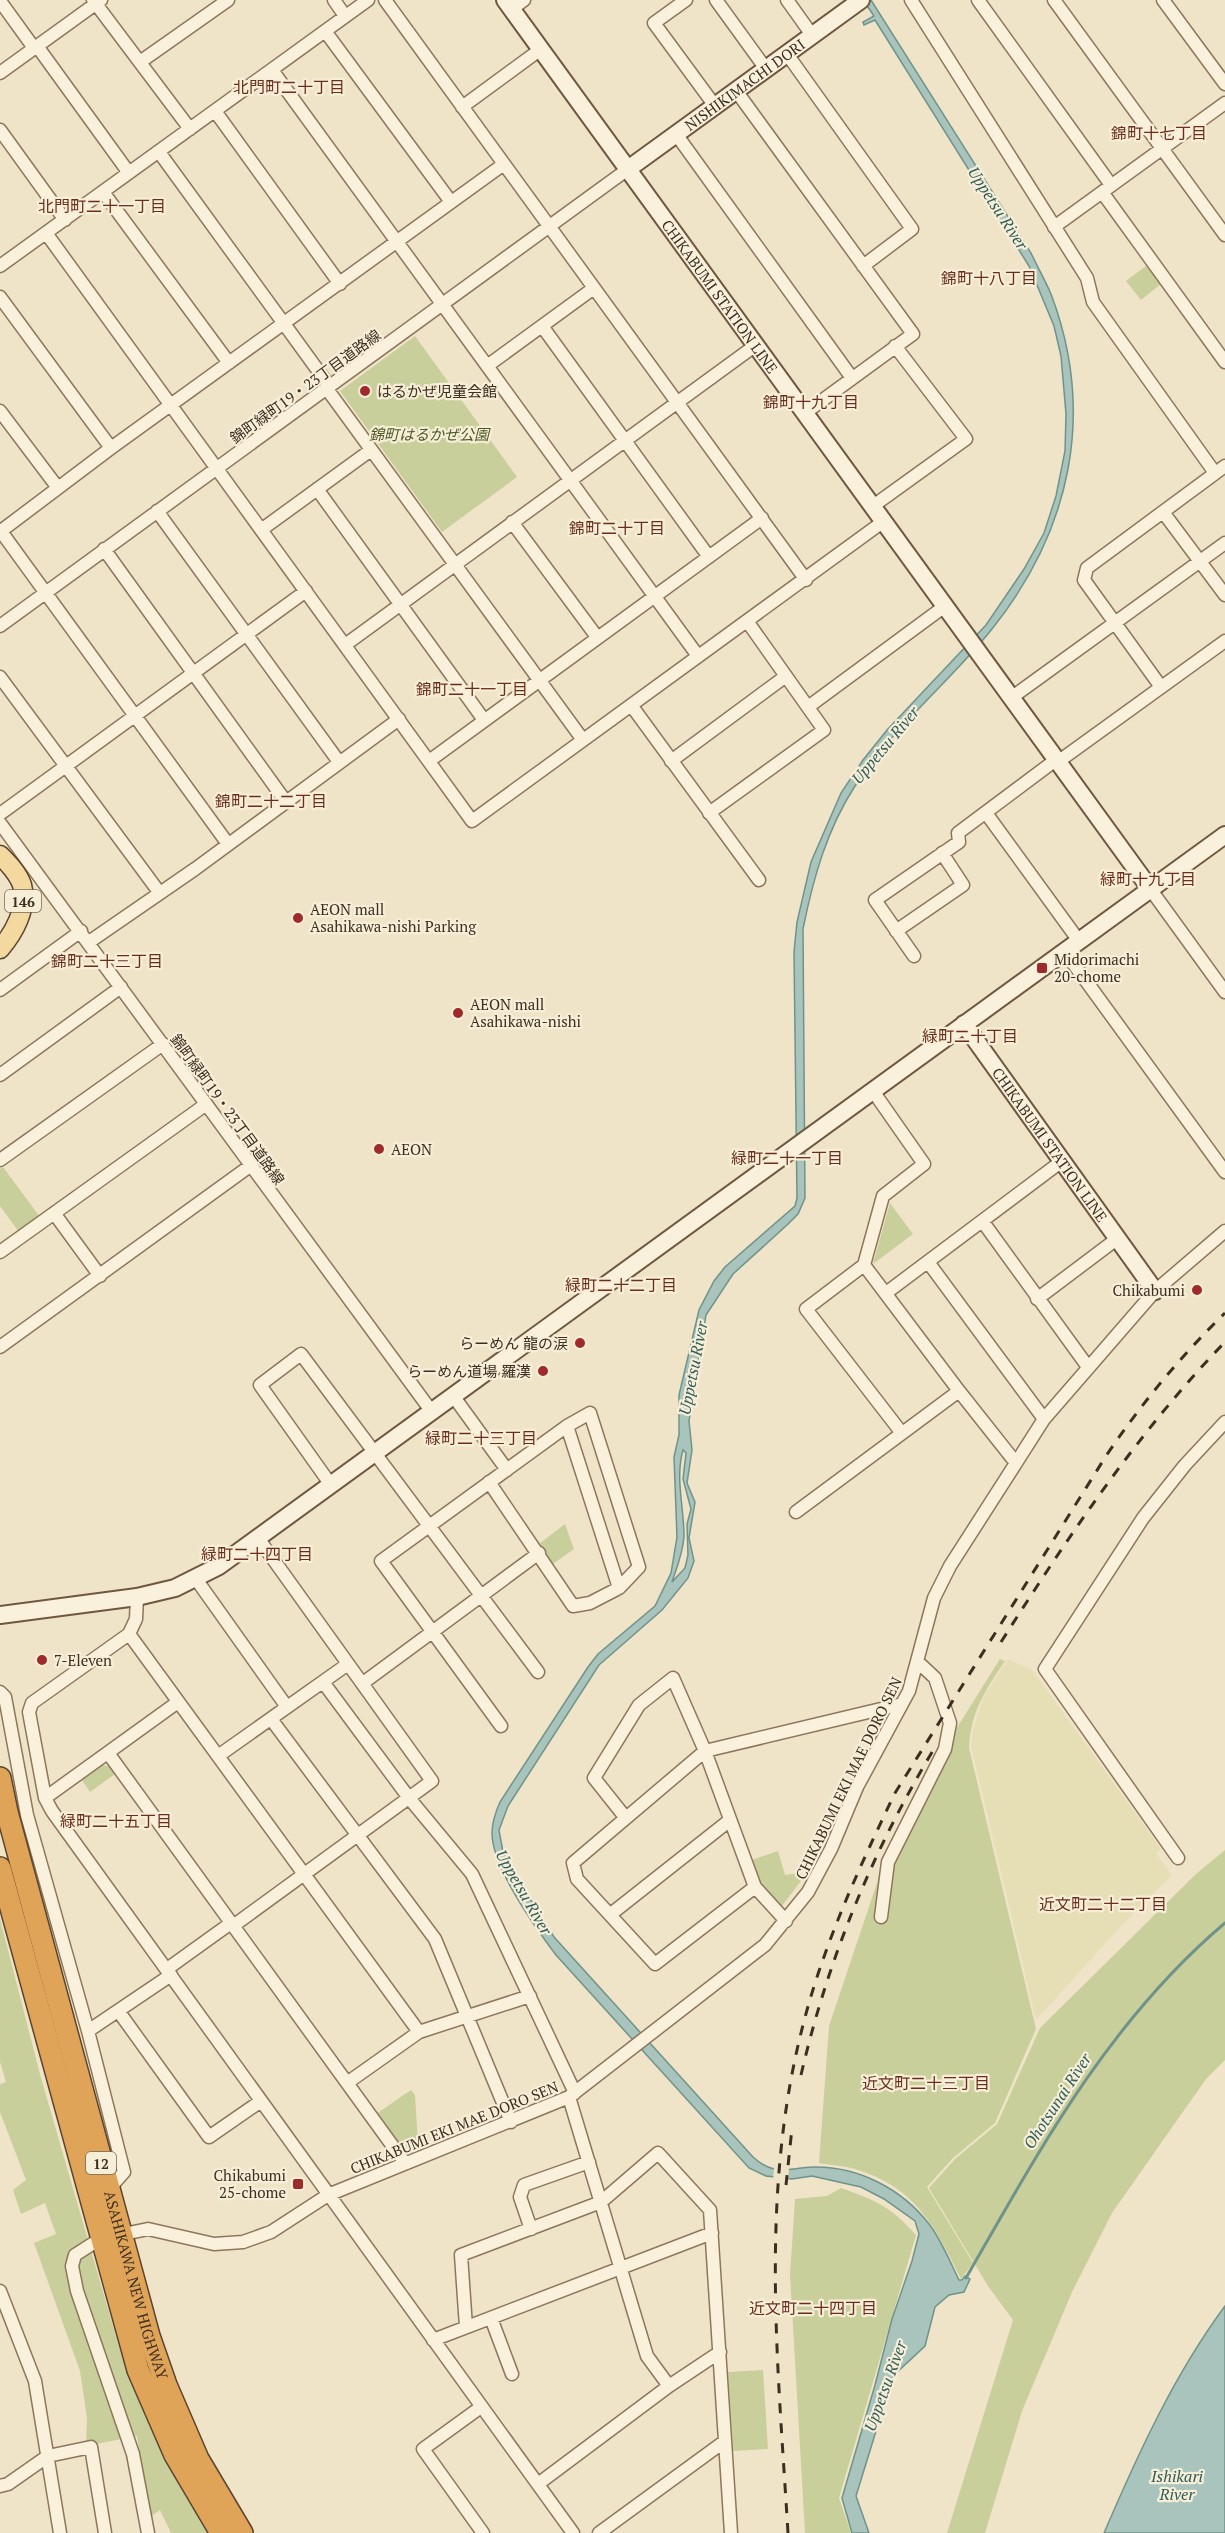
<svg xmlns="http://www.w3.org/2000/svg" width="1225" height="2533" viewBox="0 0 1225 2533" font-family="'PT Serif','Noto Sans JP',serif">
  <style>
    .farmland { fill: #e6deb5 }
    .green { fill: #c9cf9b }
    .water { fill: #a9c4bc; stroke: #6f938a; stroke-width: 1.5; fill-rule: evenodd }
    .pier { fill: #f0e4c8 }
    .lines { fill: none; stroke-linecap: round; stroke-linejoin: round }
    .stream { stroke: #6f938a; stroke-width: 3 }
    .street-casing { stroke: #8d765c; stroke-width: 15 }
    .secondary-casing { stroke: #6f573f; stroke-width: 20 }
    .primary-casing { stroke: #5b4430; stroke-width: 21 }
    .highway-casing { stroke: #5b4430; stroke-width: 24 }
    .street { stroke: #faf1dc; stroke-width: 12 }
    .secondary { stroke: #faf1dc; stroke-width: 16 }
    .primary { stroke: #f3d9a0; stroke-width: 18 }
    .highway { stroke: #e0a458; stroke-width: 21 }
    .rail { stroke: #3d2e20; stroke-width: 3; stroke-dasharray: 10 10; stroke-linecap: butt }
    .poi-dot { fill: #9e2a2b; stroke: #f7eed8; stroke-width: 2 }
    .labels { text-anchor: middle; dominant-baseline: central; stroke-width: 4.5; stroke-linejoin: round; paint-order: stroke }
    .shield { fill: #f7eed8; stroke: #756857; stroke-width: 1.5 }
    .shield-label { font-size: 14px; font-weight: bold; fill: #3d2e20 }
    .street-label { font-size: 15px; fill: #3d2e20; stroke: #f7eed8 }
    .poi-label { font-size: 15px; fill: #3d2e20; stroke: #f7eed8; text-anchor: start }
    .park-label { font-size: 15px; font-style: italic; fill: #4d5a26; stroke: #f7eed8 }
    .neighbourhood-label { font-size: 16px; fill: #6b2e1e; stroke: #f7eed8 }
    .water-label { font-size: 16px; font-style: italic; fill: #2f5d5a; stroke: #f7eed8 }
  </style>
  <rect width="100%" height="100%" fill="#f0e4c8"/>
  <path class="farmland" d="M1008 1659 1033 1671 1161 1849 1156 1853 1172 1875 1122 1925 1036 2020 971 1746 973 1730 983 1698Z"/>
  <path class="green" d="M1146 266 1161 284 1141 300 1126 281Z
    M415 336 517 477 442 532 340 391Z
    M3 1167 40 1217 19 1232 0 1206V1169Z
    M890 1203 913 1234 873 1264Z
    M565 1524 574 1549 553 1564 539 1544Z
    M1000 1659 1005 1661C985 1691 971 1711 969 1748L1036 2029 995 2123 953 2158 927 2187 973 2263 961 2279C935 2227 916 2187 855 2169 844 2166 830 2165 819 2163L829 2026 881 1871 921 1785Z
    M102 1765 109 1766 115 1774 90 1792 82 1780Z
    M1225 1850V2060L1206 2079 1112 2213 1072 2292 1022 2411 985 2533H947L1013 2320 988 2286 929 2188 955 2159 997 2124 1040 2028 1196 1874Z
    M778 1851 785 1875 799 1873 804 1877 782 1906H779L761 1885 752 1860Z
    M0 1919 41 2078 126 2371 168 2460 208 2533H171L160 2510 149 2518 137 2436 86 2446 87 2418 80 2371 34 2243 56 2234 45 2203 21 2214 13 2190 26 2180 0 2112V2084L6 2082 0 2062Z
    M411 2090 415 2095 418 2144 404 2150 376 2114Z
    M841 2188C877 2201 890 2206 916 2235L839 2498 851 2533H805L790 2275 795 2199 827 2196Z
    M763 2370 768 2449 733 2451 728 2372Z"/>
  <path class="water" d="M863 0H871L1031 253C1037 266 1045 280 1051 294 1096 413 1071 530 992 629 949 683 893 727 855 786 827 829 813 879 803 929L805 1198 798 1214 787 1225 733 1274 706 1315 689 1421 692 1450 687 1483 695 1502 689 1538 694 1561 688 1578 662 1610 599 1665 508 1806 499 1830 503 1852 516 1877 554 1937 753 2157C775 2177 787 2168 813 2167 858 2166 902 2189 929 2224 942 2241 950 2262 959 2280H962L965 2276 970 2279 964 2292 949 2295 935 2307 925 2346 893 2376 856 2496 869 2533H852L842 2498 875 2385 892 2319 912 2261 919 2234 915 2221 884 2199 861 2187 812 2176 792 2179 766 2176 749 2168 556 1955C535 1927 493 1869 492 1834 492 1822 495 1813 500 1802L588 1667 598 1654 655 1606 671 1573 677 1537 674 1457 679 1435V1395L699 1310 714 1281 725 1267 795 1206 797 1198 794 952 797 922 811 862 841 793 863 760 887 730 986 625 1024 569 1044 533 1056 496 1065 451 1066 414 1061 356 1054 326 1029 266 875 20 864 25 863 22 874 16ZM683 1450 686 1453 683 1479 691 1509 687 1524 688 1555 685 1568 672 1582C677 1567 683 1553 684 1536 684 1507 675 1478 683 1450Z
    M1225 2306V2533H1104C1138 2454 1174 2375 1225 2306Z"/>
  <path class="pier" d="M774 2167 789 2168 788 2182 773 2180Z"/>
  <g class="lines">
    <path class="stream" d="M966 2278C1040 2149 1109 2021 1225 1923"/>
    <defs>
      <path id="street" d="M93 0 190 129
        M334 0 345 16
        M385 0 806 580
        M686 0 654 23 715 106
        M716 0 766 69
        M787 0 812 35
        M911 0 1087 278 1093 302 1215 473
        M978 0 1111 185
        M1054 0 1225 235
        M1163 0 1225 84
        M0 1 34 48
        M512 9 524 0
        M325 31 451 202
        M37 46 129 173
        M787 54 912 229 863 266
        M140 62 228 0
        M272 70 698 656
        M0 73 101 0
        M737 92 913 334 805 413
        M462 107 541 49
        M215 111 340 284
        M0 130 65 220
        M676 134 852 378
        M159 152 330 387
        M103 192 229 363
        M1102 192 1225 362
        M1054 227 1225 103
        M46 233 472 821 884 521
        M0 266 368 0
        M0 297 111 448
        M542 326 709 557
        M487 366 594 288
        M327 389 583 740
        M0 411 58 488
        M317 489 484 720
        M873 506 966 439 895 346
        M157 511 339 762
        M1163 512 1225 595
        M512 522 597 637
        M0 530 228 844
        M261 530 371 450
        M1 531 111 448 504 164
        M104 549 286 802
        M0 626 628 169
        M345 645 756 345
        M0 677 159 892
        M1161 687 1084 580 1087 568 1225 466
        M1011 698 1225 543
        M631 705 759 880
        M808 707 945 606
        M429 761 762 518
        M671 761 786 676
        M1059 761 1225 641
        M709 813 824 730 747 621
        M986 813 1079 941
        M0 814 306 591
        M0 823 432 1412
        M1151 890 1225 992
        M896 931 963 885 942 853
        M89 942 195 869 399 719
        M1065 952 1225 1172
        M914 956 875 900 959 842 958 833 1057 759
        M0 990 81 931
        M0 1075 121 987
        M873 1091 924 1164 883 1196 864 1265 806 1309 901 1432
        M0 1160 163 1044
        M54 1213 100 1276
        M983 1222 1088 1367
        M0 1252 205 1105
        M928 1262 1044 1419
        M864 1265 959 1391 1016 1463
        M886 1293 1062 1161
        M1037 1299 1118 1238
        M0 1347 250 1166
        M454 1397 507 1470
        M489 1482 573 1606 590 1603 619 1588 567 1426
        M331 1485 260 1385 301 1354 538 1672
        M796 1512 959 1391
        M196 1579 287 1707
        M137 1597 136 1619 129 1634 32 1703 29 1712 45 1798 52 1811 573 2533
        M129 1634 419 2032
        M323 1682 409 1798 472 1874 575 2093
        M363 1683 539 1553
        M0 1692 5 1697 27 1815 88 2031 124 2172 108 2190
        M271 1719 435 1939 511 2122
        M501 1726 381 1561 567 1426 590 1413 639 1567 619 1588
        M108 1753 405 2163
        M218 1756 348 1664
        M45 1798 178 1702
        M625 1817 594 1778 639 1705 673 1678 705 1751 755 1887 786 1921
        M1178 1858 1045 1669 1143 1518 1185 1465 1225 1422
        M755 1887 655 1964 577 1879 573 1863 705 1751 902 1704
        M611 1914 730 1820
        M881 1917 888 1862 945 1749 950 1723 935 1678 918 1662
        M233 1926 432 1781 258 1538
        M167 1969 231 1923
        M119 2012 209 2137 261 2101
        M88 2031 171 1975
        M347 2083 419 2032 530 1996
        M569 2097 647 2356 669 2386
        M531 2229 520 2197 524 2185 589 2162
        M0 2291 35 2381 60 2533
        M491 2318 512 2374
        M466 2327 461 2255 601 2202 658 2153 710 2210 731 2533
        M433 2340 712 2233
        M481 2407 423 2449 483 2533
        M538 2484 669 2386 720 2352
        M0 2486 8 2484 48 2456 91 2447 105 2533
        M148 2533 133 2454 77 2291 72 2266 75 2255 100 2239 148 2229 214 2244 243 2242 271 2232 328 2195 569 2097 765 1945 808 1892 831 1849 857 1787 909 1691 934 1598 950 1566 1016 1463 1044 1419 1155 1291 1225 1231
        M599 2533 725 2441"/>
      <g id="secondary">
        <path id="s1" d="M505 0 1151 890"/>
        <path id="s2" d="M628 169 861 0"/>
        <path id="s3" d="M964 1024 1155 1291"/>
        <path d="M0 1615 137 1597 175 1588 219 1566 1225 835"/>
      </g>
      <path id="primary" d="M0 855C8 863 18 873 22 885 28 908 14 933 0 949"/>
      <g id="highway">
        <path id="s4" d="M0 1778 7 1812 149 2336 166 2385 198 2459 242 2533"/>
        <path d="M0 1868 138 2370 175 2455 221 2533"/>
      </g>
    </defs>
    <use href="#street" class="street-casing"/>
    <use href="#secondary" class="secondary-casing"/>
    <use href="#primary" class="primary-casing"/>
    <use href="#highway" class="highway-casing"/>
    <use href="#street" class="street"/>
    <use href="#secondary" class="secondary"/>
    <use href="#primary" class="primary"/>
    <use href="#highway" class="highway"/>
    <path class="rail" d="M1001 1642C1068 1537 1138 1432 1225 1342
      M801 2075C828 1958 874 1847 937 1744
      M786 2185 792 2128
      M788 2533C778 2366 760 2198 801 2033 821 1950 858 1870 895 1793L1106 1456C1141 1404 1180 1357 1225 1313"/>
  </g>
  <g class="poi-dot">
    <circle cx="365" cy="391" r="6"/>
    <circle cx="298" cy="918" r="6"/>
    <rect x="1036" y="962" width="12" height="12" rx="3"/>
    <circle cx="458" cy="1013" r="6"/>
    <circle cx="379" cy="1149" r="6"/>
    <circle cx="1197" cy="1290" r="6"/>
    <circle cx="580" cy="1343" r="6"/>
    <circle cx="543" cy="1371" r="6"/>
    <circle cx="42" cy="1660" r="6"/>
    <rect x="292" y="2178" width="12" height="12" rx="3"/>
  </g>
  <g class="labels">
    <g class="shield">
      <rect x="5" y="890" width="36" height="22" rx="4.5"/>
      <rect x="86" y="2152" width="30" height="22" rx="4.5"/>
    </g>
    <g class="shield-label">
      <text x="23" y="901">146</text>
      <text x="101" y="2163">12</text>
    </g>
    <g class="street-label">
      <text stroke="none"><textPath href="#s2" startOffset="144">NISHIKIMACHI DORI</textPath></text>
      <text stroke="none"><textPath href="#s1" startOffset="366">CHIKABUMI STATION LINE</textPath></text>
      <text transform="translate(305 386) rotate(-36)">錦町緑町19・23丁目道路線</text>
      <text transform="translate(228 1109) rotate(54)">錦町緑町19・23丁目道路線</text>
      <text stroke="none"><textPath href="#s3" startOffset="148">CHIKABUMI STATION LINE</textPath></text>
      <text transform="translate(848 1778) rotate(-64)">CHIKABUMI EKI MAE DORO SEN</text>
      <text transform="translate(454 2127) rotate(-22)">CHIKABUMI EKI MAE DORO SEN</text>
      <text stroke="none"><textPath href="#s4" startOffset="525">ASAHIKAWA NEW HIGHWAY</textPath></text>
    </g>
    <g class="poi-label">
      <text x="377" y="391">はるかぜ児童会館</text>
      <text x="310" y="909">AEON mall<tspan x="310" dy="17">Asahikawa-nishi Parking</tspan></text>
      <text x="1054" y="959">Midorimachi<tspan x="1054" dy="17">20-chome</tspan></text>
      <text x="470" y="1004">AEON mall<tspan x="470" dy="17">Asahikawa-nishi</tspan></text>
      <text x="391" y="1149">AEON</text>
      <text x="1185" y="1290" text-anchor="end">Chikabumi</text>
      <text x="568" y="1343" text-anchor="end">らーめん 龍の涙</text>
      <text x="531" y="1371" text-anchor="end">らーめん道場 羅漢</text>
      <text x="54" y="1660">7-Eleven</text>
      <text x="286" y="2175" text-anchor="end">Chikabumi<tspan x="286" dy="17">25-chome</tspan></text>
    </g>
    <g class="park-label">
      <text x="429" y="434">錦町はるかぜ公園</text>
    </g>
    <g class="neighbourhood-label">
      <text x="289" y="87">北門町二十丁目</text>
      <text x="1159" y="133">錦町十七丁目</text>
      <text x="102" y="206">北門町二十一丁目</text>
      <text x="989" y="278">錦町十八丁目</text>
      <text x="811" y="402">錦町十九丁目</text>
      <text x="617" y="528">錦町二十丁目</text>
      <text x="472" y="689">錦町二十一丁目</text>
      <text x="271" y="801">錦町二十二丁目</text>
      <text x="1148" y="879">緑町十九丁目</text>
      <text x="107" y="961">錦町二十三丁目</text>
      <text x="970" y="1036">緑町二十丁目</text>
      <text x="787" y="1158">緑町二十一丁目</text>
      <text x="621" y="1285">緑町二十二丁目</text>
      <text x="481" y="1438">緑町二十三丁目</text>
      <text x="257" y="1554">緑町二十四丁目</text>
      <text x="116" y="1821">緑町二十五丁目</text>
      <text x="1103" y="1904">近文町二十二丁目</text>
      <text x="926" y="2083">近文町二十三丁目</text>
      <text x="813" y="2308">近文町二十四丁目</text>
    </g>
    <g class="water-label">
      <text transform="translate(998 208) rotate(57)">Uppetsu River</text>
      <text transform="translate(885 745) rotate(-50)">Uppetsu River</text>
      <text transform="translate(693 1368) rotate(-79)">Uppetsu River</text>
      <text transform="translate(524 1892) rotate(60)">Uppetsu River</text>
      <text transform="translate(1057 2101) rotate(-57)">Ohotsunai River</text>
      <text transform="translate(885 2386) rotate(-70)">Uppetsu River</text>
      <text x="1177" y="2476">Ishikari<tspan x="1177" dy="18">River</tspan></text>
    </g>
  </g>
</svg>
